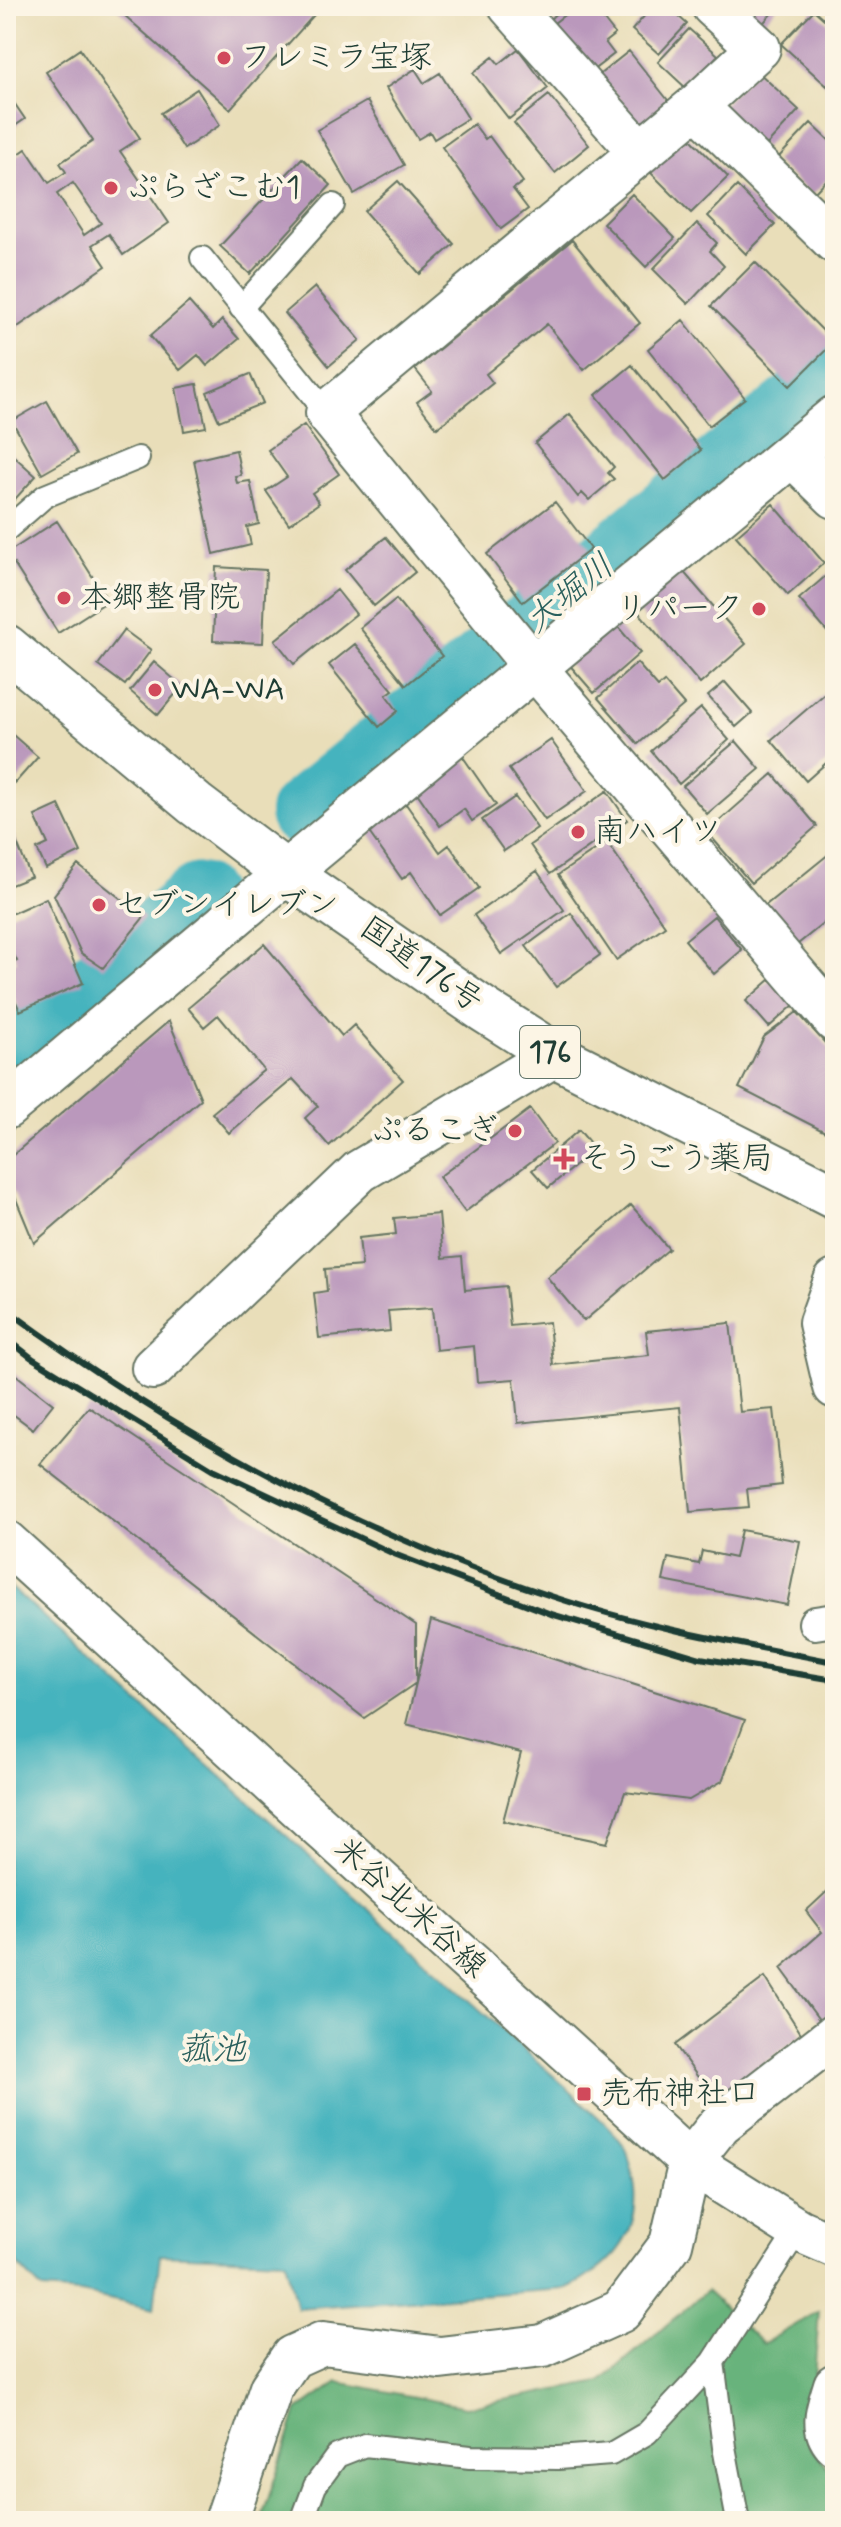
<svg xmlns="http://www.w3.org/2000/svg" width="841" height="2527" viewBox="0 0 841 2527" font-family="Mynerve,'Klee One',sans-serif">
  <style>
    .forest { fill: #68b37c; stroke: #447858; stroke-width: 2 }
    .water { fill: #44b3be; stroke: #327879; stroke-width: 2 }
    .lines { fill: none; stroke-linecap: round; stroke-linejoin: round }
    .river { stroke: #44b3be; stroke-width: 70 }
    .building { fill: #ba98bc; fill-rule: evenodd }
    .service-casing { stroke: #667563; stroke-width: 26 }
    .pedestrian-casing { stroke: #667563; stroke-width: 36 }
    .minor-casing { stroke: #667563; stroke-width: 46 }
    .tertiary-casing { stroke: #667563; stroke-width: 48 }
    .trunk-casing { stroke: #667563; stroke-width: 48 }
    .service { stroke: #fff; stroke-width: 22 }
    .pedestrian { stroke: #fff; stroke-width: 32 }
    .minor { stroke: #fff; stroke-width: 42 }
    .tertiary { stroke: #fff; stroke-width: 44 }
    .trunk { stroke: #fff; stroke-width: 44 }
    .rail { stroke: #1f3d34; stroke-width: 6 }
    .poi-dot { fill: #d1495b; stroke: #fcf5e5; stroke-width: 3 }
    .labels { text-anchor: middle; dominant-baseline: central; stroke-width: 8; stroke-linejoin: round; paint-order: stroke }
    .shield { fill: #fcf5e5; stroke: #617469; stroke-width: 2 }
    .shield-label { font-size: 30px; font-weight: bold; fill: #1f3d34 }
    .poi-label { font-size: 32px; fill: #1f3d34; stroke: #fcf5e5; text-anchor: start }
    .street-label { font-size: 32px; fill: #1f3d34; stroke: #fcf5e5 }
    .water-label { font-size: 34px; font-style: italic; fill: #2a605d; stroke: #fcf5e5 }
  </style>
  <rect width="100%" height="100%" fill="#fcf5e5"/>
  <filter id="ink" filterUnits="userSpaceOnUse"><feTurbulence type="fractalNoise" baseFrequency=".0125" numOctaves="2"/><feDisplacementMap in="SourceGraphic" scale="16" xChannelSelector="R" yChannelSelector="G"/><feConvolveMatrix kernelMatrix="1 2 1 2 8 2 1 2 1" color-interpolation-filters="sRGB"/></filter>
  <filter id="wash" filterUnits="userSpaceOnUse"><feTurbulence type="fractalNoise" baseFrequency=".006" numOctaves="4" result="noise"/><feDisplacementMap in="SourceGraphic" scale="32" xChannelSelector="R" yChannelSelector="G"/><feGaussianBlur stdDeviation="1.8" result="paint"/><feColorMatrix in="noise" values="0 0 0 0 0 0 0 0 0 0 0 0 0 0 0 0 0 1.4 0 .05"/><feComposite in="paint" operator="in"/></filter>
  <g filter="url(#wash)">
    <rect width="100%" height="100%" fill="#e9deb9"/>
    <path class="forest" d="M706 2291 763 2344 819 2311 809 2446 835 2476V2521H261L297 2411 338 2382 466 2407 600 2382Z"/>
    <path class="water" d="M6 1583 568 2089C586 2107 611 2126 625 2147 629 2154 630 2164 632 2171 646 2229 615 2266 565 2289L297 2308 285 2260 160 2255 154 2309 81 2293 42 2290 6 2253Z"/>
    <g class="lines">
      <path class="river" d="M304 813 835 375
        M6 1061 199 898"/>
    </g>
    <g id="blocks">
      <path class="building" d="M114 6H322L230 109Z
        M536 6H564L549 20Z
        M576 6H593L615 34 605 42 614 54 588 74 549 27Z
        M653 6H667L687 24 659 54 632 30Z
        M734 6H778L759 28Z
        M814 10 835 29V77L827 86 781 44Z
        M689 29 718 55 687 89 658 62Z
        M80 49 140 138 120 151 169 223 123 255 109 234 92 245 106 266 6 335V163L26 149 49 183 66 172 60 163 93 141 46 72ZM73 183 101 223 84 235 57 194Z
        M518 49 548 88 509 119 473 73 493 57 499 64Z
        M629 51 671 104 643 127 599 75Z
        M415 69 424 83 440 73 468 118 434 139 430 132 418 139 386 88Z
        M756 70 799 110 764 148 720 108Z
        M197 89 220 125 184 149 161 113Z
        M6 91 25 119 6 132Z
        M549 95 589 145 555 173 514 123Z
        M367 101 404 165 354 194 317 130Z
        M811 123 835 146V171L812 195 775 161Z
        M474 124 485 139 489 136 523 182 513 189 528 209 501 229 442 147Z
        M686 134 728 177 691 213 649 171Z
        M302 158 331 185 250 274 220 246Z
        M398 181 454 244 420 274 364 211Z
        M737 186 775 225 746 254 708 216Z
        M632 194 675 238 646 267 603 223Z
        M697 223 717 243 710 251 724 266 688 304 653 269Z
        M572 240 640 323 584 370 547 324 486 374 493 383 437 428 417 402 432 391 415 369Z
        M755 262 834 342 790 386 711 306Z
        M315 287 360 340 329 366 285 313Z
        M189 302 213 329 222 320 239 339 207 366 198 355 180 370 150 336Z
        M683 320 745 398 709 426 648 349Z
        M632 365 701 450 665 480 596 395Z
        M250 374 263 403 219 421 207 392Z
        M197 384 206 427 184 431 176 388Z
        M47 401 77 454 42 474 12 421Z
        M570 414 614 467 608 473 614 479 589 500 582 493 578 497 535 443Z
        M304 425 339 474 312 493 319 503 289 524 266 491 287 477 268 450Z
        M6 449 36 476 6 509Z
        M236 450 241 475 235 476 237 483 250 481 259 524 247 527 251 545 214 554 194 460Z
        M555 502 591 549 523 602 487 554Z
        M773 504 824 563 788 595 736 536Z
        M57 521 108 601 58 633 7 553Z
        M386 537 415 572 374 606 345 570Z
        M216 567 266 570 263 643 213 641Z
        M835 568V641L799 599Z
        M682 570 746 644 700 684 636 609Z
        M337 590 356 614 294 664 275 640Z
        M396 599 442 656 406 685 360 628Z
        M614 622 640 653 594 693 567 662Z
        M124 630 151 650 125 685 98 665Z
        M355 644 393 690 386 695 398 711 379 727 329 665Z
        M154 662 182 686 158 715 130 691Z
        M637 663 658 687 664 682 684 705 638 744 598 698Z
        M725 682 752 713 736 727 708 696Z
        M835 685V755L806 781 771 740Z
        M701 708 729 740 679 784 651 751Z
        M6 729 38 757 15 783 6 775Z
        M551 740 587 791 545 820 509 769Z
        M736 741 760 769 707 814 683 786Z
        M461 754 496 805 472 821 464 809 440 826 413 787Z
        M773 774 817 826 751 883 707 832Z
        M607 791 627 820 550 874 530 845Z
        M515 797 537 828 504 851 482 820Z
        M406 804 440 852 449 845 479 888 440 915 411 872 402 879 368 831Z
        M59 805 81 852 46 869 37 849 48 844 35 816Z
        M11 829 31 877 6 887V831Z
        M607 842 665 926 616 960 558 875Z
        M835 849V914L793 948 761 909Z
        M78 865 144 917 103 968 81 953 54 895Z
        M537 871 564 910 501 954 474 915Z
        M46 898 83 983 20 1011 6 980V966L17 961 6 938V916Z
        M571 913 600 955 556 987 526 946Z
        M714 916 742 950 714 974 685 940Z
        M264 944 342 1036 354 1025 403 1080 329 1146 305 1118 318 1106 293 1079 229 1133 212 1113 264 1070 218 1015 204 1027 188 1008Z
        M771 979 794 1005 769 1027 746 1001Z
        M797 1012 835 1054V1137L739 1088 764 1037Z
        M169 1021 201 1099 34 1243 6 1175V1161Z
        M530 1109 555 1143 465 1212 439 1177Z
        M579 1130 595 1149 548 1188 532 1170Z
        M631 1205 669 1249 584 1321 547 1277Z
        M439 1214 443 1258 462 1256 465 1290 506 1286 510 1326 549 1322 553 1365 649 1355 646 1331 730 1323 740 1412 774 1409 782 1485 747 1489 749 1507 690 1512 680 1407 518 1423 514 1379 477 1382 474 1346 436 1350 432 1308 388 1311 390 1331 319 1338 314 1293 327 1291 325 1269 362 1266 359 1238 396 1234 394 1218Z
        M6 1367 53 1404 33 1429 6 1409Z
        M89 1407 416 1625V1683L431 1620 745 1720 722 1781 689 1800 625 1792 607 1843 503 1821 521 1753 406 1724 416 1683 364 1718 40 1464Z
        M741 1530 800 1541 787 1605 663 1581 668 1558 699 1564 702 1551 735 1558Z
        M835 1884V2008L820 2021 781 1968 822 1932 806 1911Z
        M765 1977 802 2035 715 2101 675 2045Z"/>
    </g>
  </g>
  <g filter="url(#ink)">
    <use href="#blocks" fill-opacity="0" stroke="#667563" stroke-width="2"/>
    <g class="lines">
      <defs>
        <path id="service" d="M202 258 327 413
          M241 308 333 205
          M6 530 45 496 138 458
          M713 2362 724 2447 738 2521
          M302 2521 315 2486 337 2456 365 2445 470 2457 558 2458 611 2454 647 2433 713 2362 798 2230"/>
        <path id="pedestrian" d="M815 1623 835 1620"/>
        <path id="minor" d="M510 6 638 150
          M713 6 759 48 696 106 327 413 536 669 835 1021
          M696 106 835 242
          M792 455 835 497
          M6 1108 286 873
          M835 1281 820 1323 835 1387
          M153 1368 360 1171 555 1055
          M6 1542 690 2162 798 2230 835 2246
          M835 2385C829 2406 819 2426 835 2444
          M226 2521 271 2388 292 2357 323 2343 440 2358 543 2346 621 2311 671 2244 690 2162 720 2124 835 2035"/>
        <path id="tertiary" d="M286 873 835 418"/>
        <path id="trunk" d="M6 647 195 804 286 873 484 1010 555 1055 835 1197"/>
      </defs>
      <use href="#service" class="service-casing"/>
      <use href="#pedestrian" class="pedestrian-casing"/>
      <use href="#minor" class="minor-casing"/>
      <use href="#tertiary" class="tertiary-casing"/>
      <use href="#trunk" class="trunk-casing"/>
      <use href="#service" class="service"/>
      <use href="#pedestrian" class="pedestrian"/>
      <use href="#minor" class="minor"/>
      <use href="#tertiary" class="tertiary"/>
      <use href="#trunk" class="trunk"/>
      <path class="rail" d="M6 1309C172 1431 355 1532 551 1596 643 1627 740 1644 835 1662
        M6 1338 32 1358 213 1469 394 1554 551 1614 700 1658 835 1680"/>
    </g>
  </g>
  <g class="poi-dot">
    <circle cx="224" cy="58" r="8"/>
    <circle cx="111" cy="188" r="8"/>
    <circle cx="64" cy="598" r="8"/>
    <circle cx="759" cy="609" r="8"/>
    <circle cx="155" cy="690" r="8"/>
    <circle cx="578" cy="832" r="8"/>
    <circle cx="99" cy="905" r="8"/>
    <circle cx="515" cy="1131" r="8"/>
    <path d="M560 1147h8v8h8v8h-8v8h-8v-8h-8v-8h8z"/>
    <rect x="576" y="2086" width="16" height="16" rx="4"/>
  </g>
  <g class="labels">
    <rect class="shield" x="520" y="1026" width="60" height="52" rx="6"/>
    <g class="shield-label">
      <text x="550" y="1052">176</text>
    </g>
    <g class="poi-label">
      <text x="240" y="58">フレミラ宝塚</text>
      <text x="127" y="188">ぷらざこむ1</text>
      <text x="80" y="598">本郷整骨院</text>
      <text x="743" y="609" text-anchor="end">リパーク</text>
      <text x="171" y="690">WA-WA</text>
      <text x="594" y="832">南ハイツ</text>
      <text x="115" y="905">セブンイレブン</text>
      <text x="499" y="1131" text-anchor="end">ぷるこぎ</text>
      <text x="580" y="1159">そうごう薬局</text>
      <text x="600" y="2094">売布神社口</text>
    </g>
    <g class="street-label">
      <text transform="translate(421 965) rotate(35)">国道176号</text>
      <text transform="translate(410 1908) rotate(42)">米谷北米谷線</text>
    </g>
    <g class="water-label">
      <text transform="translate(570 594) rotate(-39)">大堀川</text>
      <text x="212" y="2050">菰池</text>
    </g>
  </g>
  <rect width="841" height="2527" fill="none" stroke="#fcf5e5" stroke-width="32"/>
</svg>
